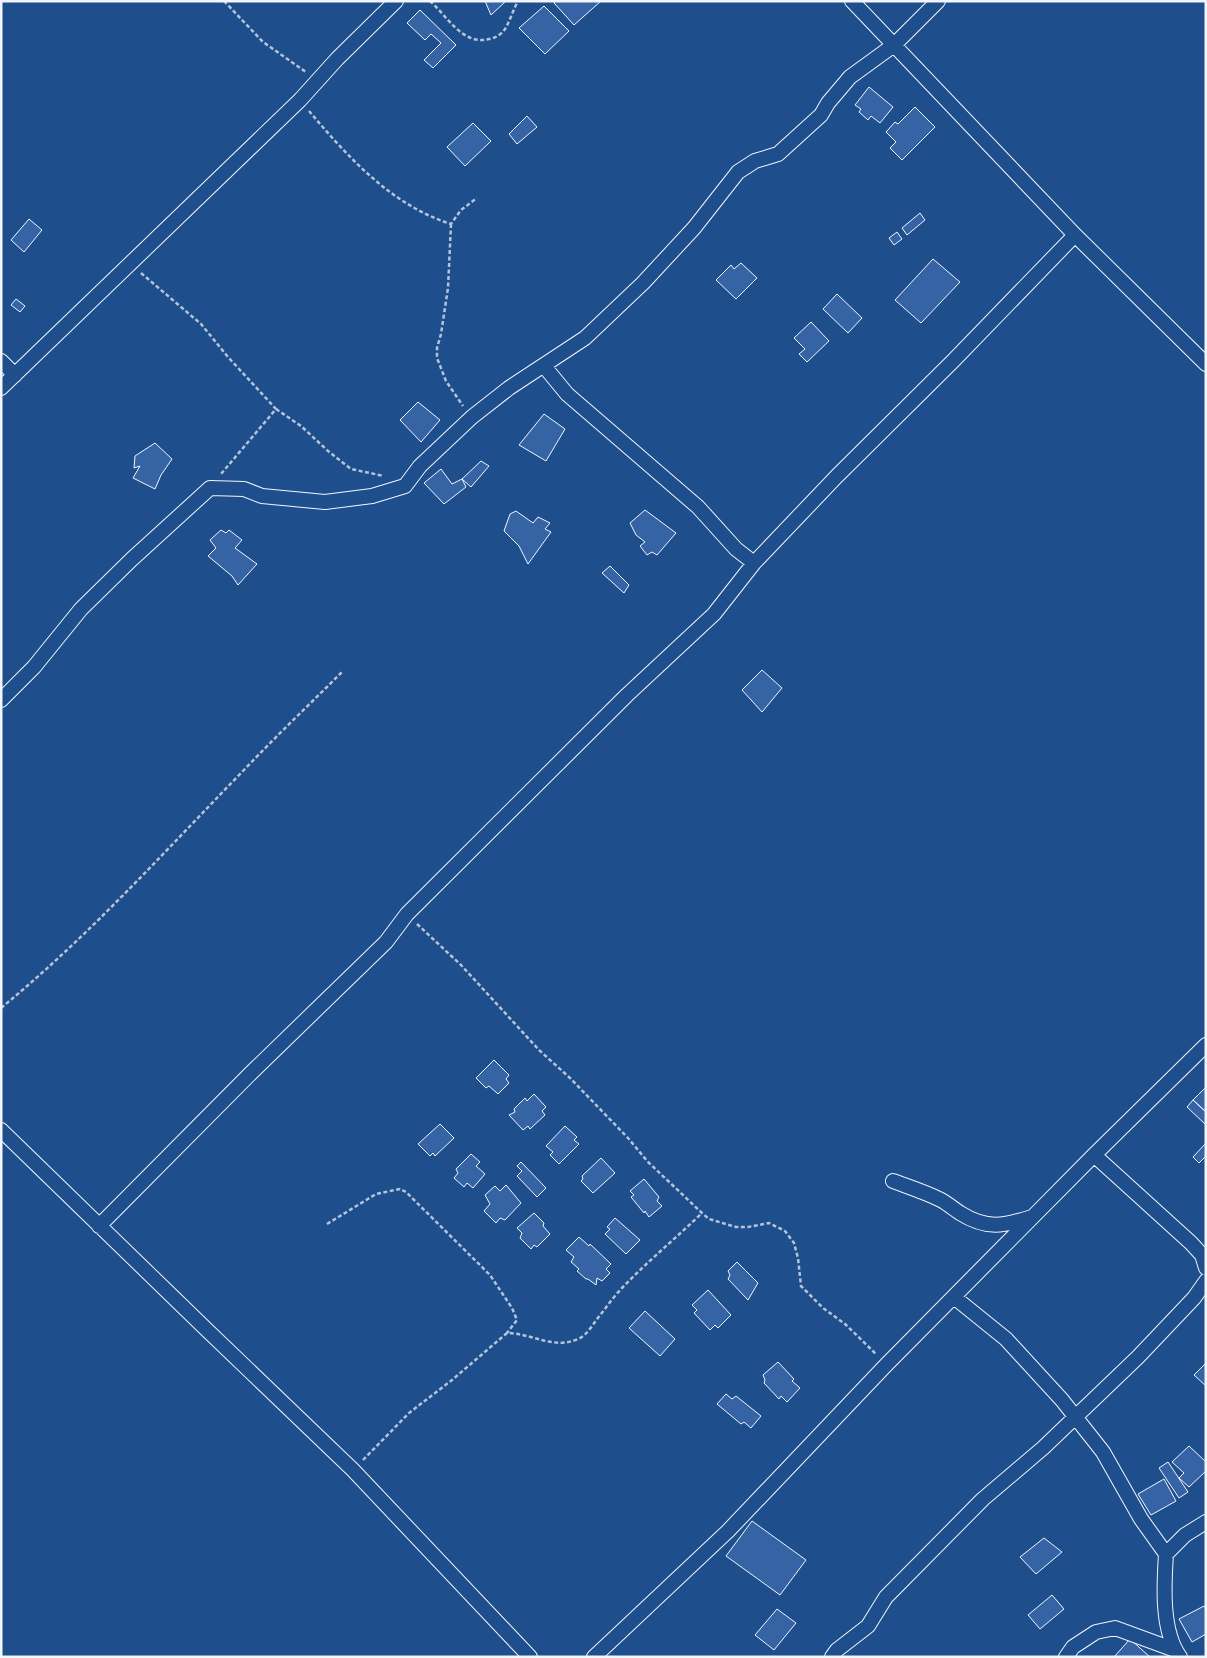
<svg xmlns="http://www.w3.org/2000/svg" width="1207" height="1658" viewBox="0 0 1207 1658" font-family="'Alegreya Sans',sans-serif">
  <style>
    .building { fill: #3563a3; stroke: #f2f6ff }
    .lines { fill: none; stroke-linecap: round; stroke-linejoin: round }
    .street-casing { stroke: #f2f6ff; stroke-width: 16 }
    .path { stroke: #b3c4dc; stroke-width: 2.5; stroke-dasharray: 4 2.5; stroke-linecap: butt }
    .street { stroke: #1f4e8c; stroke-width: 14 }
  </style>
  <rect width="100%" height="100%" fill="#1f4e8c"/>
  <path class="building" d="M485 1H506L491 15Z
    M556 1H601L574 25 554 3Z
    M544 6 569 31 545 54 519 28Z
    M420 10 456 45 433 68 424 60 441 43 431 34 425 40 407 23Z
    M869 87 893 107 880 123 871 116 868 120 859 112 861 109 855 105Z
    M915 107 935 127 902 160 890 148 896 142 886 132 895 122 898 124Z
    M527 116 537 127 517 144 509 134Z
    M473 123 491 141 465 166 447 147Z
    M920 213 925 220 907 235 902 228Z
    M29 219 42 230 24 252 11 240Z
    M897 232 902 239 894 245 889 238Z
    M933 259 960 282 921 323 895 300Z
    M741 263 757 278 736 299 716 280 731 265 734 269Z
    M837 294 862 318 848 333 823 309Z
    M16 299 25 306 20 312 11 305Z
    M811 322 829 341 807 362 799 354 805 349 794 338Z
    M418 402 440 420 421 442 400 420Z
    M544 414 565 429 546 461 519 445Z
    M155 443 172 459 161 475 155 489 133 478 140 466 134 468 135 456Z
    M481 461 489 466 471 487 462 479Z
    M441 469 452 484 462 479 466 487 444 504 424 483Z
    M645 510 676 533 657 555 652 552 647 555 640 546 645 542 636 535 630 523Z
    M516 511 533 523 538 517 550 523 545 529 551 532 528 564 519 546 504 531 510 514Z
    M221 530 226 533 229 530 242 540 235 548 257 564 238 585 232 576 208 556 216 548 210 540Z
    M610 566 629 585 624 593 602 573Z
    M762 670 782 688 762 712 742 690Z
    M494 1060 509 1075 506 1079 509 1083 498 1094 489 1086 486 1088 476 1078Z
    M1206 1087V1112L1193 1100Z
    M534 1094 546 1107 542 1111 545 1115 530 1129 528 1126 523 1130 509 1115 515 1112 514 1109 525 1098 527 1101Z
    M1193 1100 1206 1112V1125L1187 1107Z
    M440 1124 454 1138 435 1156 433 1153 430 1156 418 1144Z
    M565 1126 577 1137 574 1140 579 1144 559 1164 550 1155 553 1152 546 1146Z
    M1206 1143V1156L1199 1163 1193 1157Z
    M471 1154 480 1162 476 1166 485 1174 473 1188 467 1183 464 1187 454 1178 458 1173 456 1169Z
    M601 1158 615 1173 593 1193 581 1181 583 1179 582 1176Z
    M521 1162 546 1188 537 1197 517 1176 522 1171 517 1166Z
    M644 1179 659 1197 657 1201 662 1206 649 1217 645 1211 644 1213 631 1197 634 1195 630 1191Z
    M506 1185 521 1203 505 1220 500 1218 496 1223 484 1211 490 1204 485 1195 495 1186 500 1191Z
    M534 1213 544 1223 543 1226 550 1234 537 1247 534 1245 531 1249 520 1238 522 1233 517 1228Z
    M615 1218 640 1240 626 1254 605 1234 610 1229 607 1227Z
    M579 1237 589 1246 590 1244 611 1264 606 1269 610 1273 602 1281 597 1278 596 1285 588 1279H586L577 1271 579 1269 571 1262 574 1257 566 1250Z
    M737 1262 758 1283 748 1300 728 1279 730 1275 728 1271Z
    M708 1290 731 1315 718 1328 715 1325 710 1330 694 1313 697 1310 692 1305Z
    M645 1311 675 1339 660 1356 629 1328Z
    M778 1362 794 1379 792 1381 800 1388 787 1402 781 1396 779 1399 764 1383 765 1380 763 1375Z
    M1206 1363V1386L1194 1375Z
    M726 1394 732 1399 736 1396 761 1416 751 1428 744 1422 741 1424 717 1404Z
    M1189 1446 1206 1462V1471L1189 1487 1179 1478 1184 1473 1172 1462Z
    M1168 1462 1188 1492 1179 1498 1159 1468Z
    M1164 1479 1176 1501 1151 1515 1138 1494Z
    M752 1521 806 1560 780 1595 726 1556Z
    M1044 1538 1062 1552 1036 1574 1020 1557Z
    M1052 1595 1064 1609 1040 1629 1028 1615Z
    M1204 1606 1206 1609V1634L1192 1642 1179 1619Z
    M777 1609 796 1623 774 1650 755 1635Z
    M1130 1639 1150 1657H1114Z"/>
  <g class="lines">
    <defs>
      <path id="street" d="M852 1 1075 235 1206 364
        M1 361 15 375
        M544 366 567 394 698 507 736 549 754 563
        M1 388 300 100 337 59 396 1
        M1 700 34 667 81 609 132 559 210 488 244 489 262 496 325 502 372 496 405 486 420 466 472 417 509 388 585 338 643 283 694 228 738 172 755 161 778 154 821 115 828 103 850 77 894 45 938 1
        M1 1130 208 1331 353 1470 530 1657
        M1094 1155 1191 1243 1202 1255 1206 1268
        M893 1181C909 1187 925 1192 941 1200 948 1204 954 1209 960 1213 987 1230 1004 1226 1032 1217
        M99 1226 252 1072 386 942 407 914 627 695 714 614 754 563 837 476 953 361 1075 235
        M954 1297 1006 1339 1062 1400 1103 1452 1141 1519 1166 1554C1164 1584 1161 1631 1180 1657
        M1166 1554 1185 1535 1206 1522
        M594 1657 728 1531 887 1364 1094 1155 1206 1045
        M832 1657 837 1650 868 1626 886 1597 983 1499 1043 1448 1138 1357 1194 1298 1206 1281
        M1066 1657 1073 1647 1096 1632 1115 1628 1175 1650"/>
    </defs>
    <use href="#street" class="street-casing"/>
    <path class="path" d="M224 1 263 42 306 72
      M430 1C447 16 463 46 489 39 495 38 501 35 505 29 510 21 513 10 518 1
      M309 111C348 157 391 205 451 224L461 210 477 198
      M451 224 448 288 441 334 437 348V358L446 381 463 406
      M141 273 201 324 228 357 276 409 221 474
      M276 409 301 426 328 451 351 469 384 476
      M417 924 461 965 539 1050 570 1078 628 1138 648 1162 702 1213 709 1219 736 1227H748L769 1223 785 1231 794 1243 798 1258 801 1286 823 1308 845 1324 876 1354
      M1 1008C89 936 164 852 243 771 275 737 309 705 342 672
      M327 1224 376 1194 400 1189 406 1192 490 1275 512 1308 517 1320 507 1333
      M363 1460 409 1413 452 1380 507 1333C531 1333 553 1350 578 1339 588 1335 594 1322 601 1314 608 1305 615 1295 623 1287 648 1261 676 1238 702 1213"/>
    <use href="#street" class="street"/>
  </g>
  <rect width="1207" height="1658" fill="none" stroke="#f2f6ff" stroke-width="5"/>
</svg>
